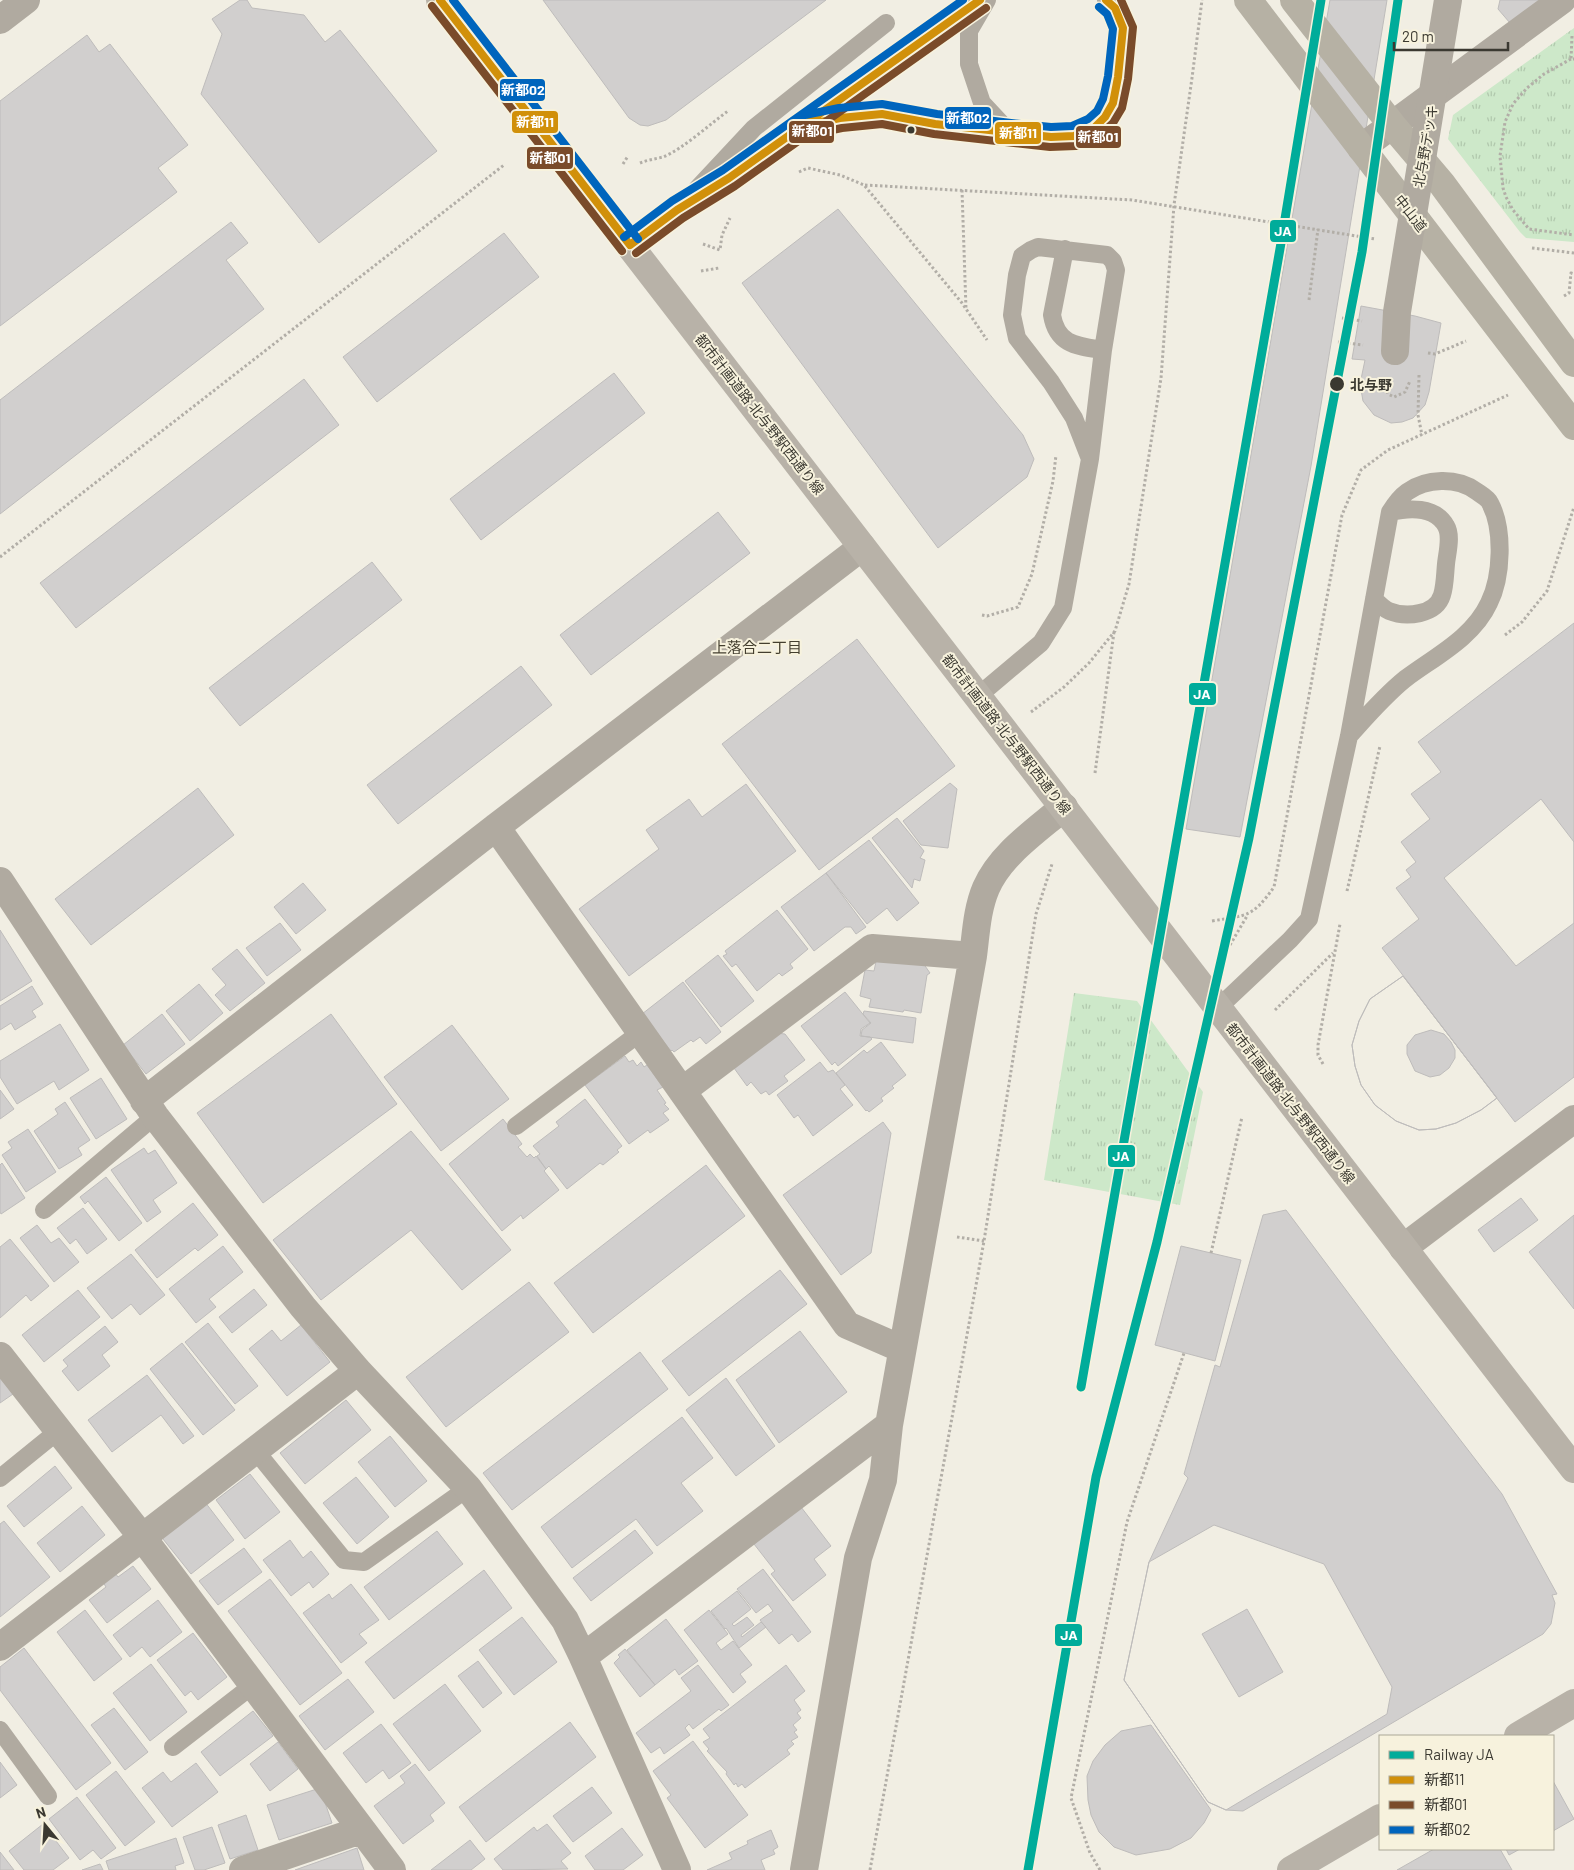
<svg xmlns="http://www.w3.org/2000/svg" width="1574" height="1870" viewBox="0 0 1574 1870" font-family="Barlow,'Noto Sans JP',sans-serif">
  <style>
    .park { fill: url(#park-tufts) }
    .building { fill: #d1cfce; stroke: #bebcbb; fill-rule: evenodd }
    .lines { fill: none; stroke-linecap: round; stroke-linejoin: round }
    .path { stroke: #b2aea7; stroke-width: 3; stroke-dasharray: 2.5 2.5; stroke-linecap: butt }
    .lane { stroke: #b0aaa0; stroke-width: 18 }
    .street { stroke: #b0aaa0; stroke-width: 28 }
    .secondary { stroke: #b8b2a8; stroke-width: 28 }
    .highway { stroke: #b6b1a4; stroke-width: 28 }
    .street-bridge { stroke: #b0aaa0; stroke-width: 28 }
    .bus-1-casing { stroke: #f7f2dd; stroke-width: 11 }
    .bus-2-casing { stroke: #f7f2dd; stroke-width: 11 }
    .bus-3-casing { stroke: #f7f2dd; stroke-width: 11 }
    .bus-1 { stroke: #d1900a; stroke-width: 8 }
    .bus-2 { stroke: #7a4b2a; stroke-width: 8 }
    .bus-3 { stroke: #0065bd; stroke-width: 8 }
    .rail-1-casing { stroke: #f7f2dd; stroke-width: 12 }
    .rail-1 { stroke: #00ac9a; stroke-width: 9 }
    .bus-dot { fill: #3b3931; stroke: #f7f2dd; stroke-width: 2 }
    .labels { text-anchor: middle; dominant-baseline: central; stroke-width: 4; stroke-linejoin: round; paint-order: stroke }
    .street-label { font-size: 14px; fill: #3b3931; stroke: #f7f2dd }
    .stop-label { font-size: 14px; font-weight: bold; fill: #3b3931; stroke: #f7f2dd; text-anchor: start }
    .neighbourhood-label { font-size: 15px; fill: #443f2f; stroke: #f7f2dd }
    .line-badge { stroke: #f7f2dd; stroke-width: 2 }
    .badge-label { font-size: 14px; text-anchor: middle; font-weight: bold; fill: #fff }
  </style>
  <defs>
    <pattern id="park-tufts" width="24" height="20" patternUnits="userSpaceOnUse" patternTransform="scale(1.25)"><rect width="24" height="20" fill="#cde8c9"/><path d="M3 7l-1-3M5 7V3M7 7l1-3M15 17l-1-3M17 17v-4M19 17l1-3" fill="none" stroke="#b1c8ad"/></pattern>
  </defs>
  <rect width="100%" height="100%" fill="#f1eee3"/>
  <path class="park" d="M1574 28V242L1526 238 1520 232 1448 139 1453 115Z
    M1074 993 1137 1001 1203 1092 1180 1205 1044 1180Z"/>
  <path class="building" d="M240 0H247L252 8 304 15 325 42 340 30 437 151 319 243 201 94 222 34 212 19Z
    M543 0H826L666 120 648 126 640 125 629 118Z
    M1330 0H1387L1311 466 1240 837 1186 829Z
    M1500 0H1541L1510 23 1498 9Z
    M87 35 99 52 110 44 188 145 158 168 177 192 0 326V101Z
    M838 209 1023 435 1034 459 1027 477 938 548 742 283Z
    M231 222 248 243 226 260 264 309 0 514V400Z
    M504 233 539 277 377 402 343 357Z
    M1361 306 1415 316 1441 323 1429 392 1425 405 1413 418 1402 422 1391 423 1374 415 1363 401 1360 384 1365 360 1352 359Z
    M614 373 645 413 481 540 450 499Z
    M304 379 339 425 76 628 40 583Z
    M718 512 750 553 591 675 560 635Z
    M372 562 402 600 240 726 209 688Z
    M1574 623V1077L1515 1122 1382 948 1419 919 1396 888 1411 877 1406 870 1416 862 1401 842 1430 819 1411 794 1441 772 1418 742Z
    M857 639 955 766 819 870 722 744Z
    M521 666 552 705 398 824 367 785Z
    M950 783 957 789 948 848 921 845 903 821Z
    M746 784 796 851 629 976 579 909 659 849 646 830 689 799 702 817Z
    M198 788 234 835 91 945 55 899Z
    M1541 799 1574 842V923L1516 966 1444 878Z
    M897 818 924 851 920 858 925 860 920 881 914 879 912 888 872 838Z
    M869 840 919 903 897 921 887 908 867 924 826 873Z
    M826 873 866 927 856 934 851 927H845L814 951 781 907Z
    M303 883 326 910 296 934 274 907Z
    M777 910 808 949 790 964 793 968 782 976 779 973 757 991 736 964 732 967 723 956 727 954 725 951Z
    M280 923 301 950 267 976 246 948Z
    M0 930 32 981 0 1001Z
    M237 949 265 983 230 1011 215 995 226 985 212 969Z
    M718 955 754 1001 721 1027 685 981Z
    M877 957 923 963 930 973 927 975 921 1013 904 1010 903 1012 869 1007 871 999 860 996 865 970 874 971Z
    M1403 976 1497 1098 1481 1110 1456 1123 1436 1129 1419 1130 1396 1121 1375 1105 1361 1085 1355 1066 1352 1045 1359 1021 1370 999ZM1431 1030 1444 1034 1451 1042 1455 1050V1058L1449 1068 1440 1075 1430 1077 1415 1071 1407 1054V1045L1415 1035Z
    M1403 976 1497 1098 1481 1110 1456 1123 1436 1129 1419 1130 1396 1121 1375 1105 1361 1085 1355 1066 1352 1045 1359 1021 1370 999Z
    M683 982 721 1032 706 1044 700 1037 693 1042 691 1040 674 1052 672 1050 671 1051 642 1014Z
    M199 984 223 1013 190 1041 166 1011Z
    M32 986 43 1004 32 1011 36 1017 15 1030 11 1023 0 1030V1006Z
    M845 992 870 1023 861 1029 860 1036 870 1037 872 1039 838 1066 835 1062 832 1065 801 1026Z
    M864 1011 916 1018 913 1043 861 1036 862 1030 871 1023 863 1014Z
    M162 1014 185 1044 146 1074 123 1045Z
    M331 1014 397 1104 263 1203 197 1113Z
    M60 1024 89 1070 59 1090 54 1081 17 1104 0 1077V1061Z
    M452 1025 509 1099 441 1151 384 1077Z
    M776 1033 785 1034 805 1060 784 1076 788 1081 769 1095 766 1091 761 1094 751 1082 747 1086 734 1068Z
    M881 1042 906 1075 892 1086 894 1088 881 1098 883 1101 869 1112 867 1110 866 1111 836 1073 864 1050 867 1053Z
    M625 1056 629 1062 633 1060 637 1066 641 1062 644 1067 647 1065 663 1087 657 1090 666 1103 664 1104 669 1109 663 1113 669 1120 650 1133 648 1130 629 1144 585 1085Z
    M820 1062 828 1072 833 1070 845 1085 840 1089 853 1105 813 1136 798 1115 794 1118 777 1095Z
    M101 1078 127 1119 96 1139 70 1098Z
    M0 1090 14 1109 0 1119Z
    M585 1099 622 1146 617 1150 619 1152 603 1165 600 1163 567 1189 549 1166 546 1169 537 1156 540 1154 533 1146 559 1126 556 1122Z
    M65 1102 90 1140 78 1148 82 1155 59 1169 34 1131 58 1114 55 1109Z
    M503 1119 522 1144 518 1147 527 1157 530 1154 534 1158 536 1156 546 1169 544 1171 559 1190 523 1219 521 1215 502 1231 449 1164Z
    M883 1122 891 1133 871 1253 841 1275 783 1195Z
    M28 1129 56 1172 26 1192 2 1155 12 1148 8 1142Z
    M411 1131 511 1250 462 1290 411 1230 321 1300 273 1240Z
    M144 1148 148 1154 155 1150 177 1183 153 1200 161 1212 147 1222 111 1170Z
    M2 1163 25 1198 1 1214 0 1212V1165Z
    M706 1165 745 1216 593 1333 554 1283Z
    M106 1177 142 1223 119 1241 88 1201 85 1204 80 1197Z
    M1521 1198 1538 1220 1494 1252 1478 1230Z
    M193 1203 218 1235 198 1251 195 1248 157 1278 135 1250Z
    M83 1208 107 1239 87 1254 76 1239 70 1244 57 1228Z
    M1286 1210 1391 1350 1502 1494 1557 1594 1552 1595 1555 1603 1551 1624 1543 1634 1243 1811 1226 1810 1208 1802 1124 1680 1149 1562 1188 1478 1184 1474 1215 1365 1220 1367 1263 1215Z
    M1574 1215V1309L1529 1252Z
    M37 1225 51 1243 59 1238 79 1262 54 1282 20 1238Z
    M10 1239 49 1286 31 1301 26 1295 0 1318V1247Z
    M223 1246 243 1272 209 1299 216 1307 196 1323 169 1289Z
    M1181 1246 1241 1260 1215 1361 1155 1345Z
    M131 1254 165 1295 140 1315 131 1304 112 1319 87 1288Z
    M780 1270 807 1304 689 1396 662 1361Z
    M529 1282 569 1332 446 1427 406 1377Z
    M254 1289 267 1305 232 1333 219 1317Z
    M78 1290 100 1317 44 1362 22 1335Z
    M208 1323 258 1386 235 1404 185 1342Z
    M301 1325 330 1362 287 1396 249 1349 272 1330 281 1341Z
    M105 1326 118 1342 102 1355 110 1366 78 1391 62 1371 68 1366 63 1360Z
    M800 1331 847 1392 779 1443 736 1380Z
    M182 1343 235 1410 203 1435 150 1369Z
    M640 1352 668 1389 512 1510 483 1473Z
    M147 1375 194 1436 183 1444 161 1415 112 1452 88 1420Z
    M0 1377 13 1394 0 1403Z
    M726 1378 775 1446 736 1476 686 1410Z
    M346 1400 371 1430 305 1484 280 1453Z
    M682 1417 713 1458 681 1483 703 1511 657 1546 636 1519 572 1568 541 1527Z
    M390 1436 427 1481 395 1507 358 1462Z
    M55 1466 72 1488 24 1527 7 1506Z
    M250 1474 280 1512 245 1539 216 1500Z
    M356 1477 389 1517 357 1544 323 1503Z
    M205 1502 234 1540 191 1574 159 1534Z
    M82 1506 105 1535 60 1572 37 1543Z
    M801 1507 831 1546 814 1559 826 1575 793 1601 771 1574 775 1571 754 1544Z
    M4 1521 50 1577 0 1617V1524Z
    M1214 1525 1324 1564 1392 1687 1387 1714 1226 1810 1208 1802 1124 1680 1149 1562ZM1247 1609 1283 1672 1239 1697 1202 1634Z
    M635 1530 653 1553 591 1601 573 1578Z
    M437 1531 463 1564 389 1620 364 1587Z
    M290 1540 303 1558 311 1551 329 1574 313 1588 309 1582 291 1596 263 1560Z
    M244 1548 262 1572 218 1605 199 1581Z
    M133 1566 151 1589 107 1623 89 1600 106 1587 103 1582 115 1573 118 1577Z
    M763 1569 811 1632 798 1642 792 1634 779 1644 760 1620 773 1611 768 1604 756 1613 737 1589Z
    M484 1570 512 1608 394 1699 365 1662Z
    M270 1579 342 1673 300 1705 228 1611Z
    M351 1584 379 1620 359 1634 367 1643 341 1663 303 1613 329 1594 332 1599Z
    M737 1591 751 1609 732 1624 734 1626 747 1617 754 1625 741 1635 742 1637 761 1622 766 1627 739 1648 726 1628 725 1629 711 1611Z
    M158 1600 182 1632 150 1657 142 1647 130 1657 113 1635Z
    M85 1610 122 1659 94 1681 57 1632Z
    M709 1610 728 1634 716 1643 721 1650 733 1641 752 1665 740 1674 746 1682 733 1693 684 1630Z
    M522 1617 557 1662 514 1695 479 1650Z
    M666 1619 698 1661 679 1675 675 1669 655 1685 627 1650Z
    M193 1633 227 1677 198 1700 191 1691 185 1696 157 1660Z
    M24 1648 111 1763 76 1790 0 1690V1667Z
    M625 1649 655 1685 640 1697 614 1663 620 1657 618 1655Z
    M478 1661 502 1693 483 1708 458 1676Z
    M151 1664 187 1712 150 1741 113 1693Z
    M698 1665 729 1705 721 1711 719 1709 693 1729 689 1724 685 1728 690 1735 664 1754 660 1747 651 1753 636 1733 691 1691 681 1678Z
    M786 1665 805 1691 794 1700 801 1710 797 1713 801 1718 793 1725 797 1730 794 1732 798 1737 791 1741 794 1744 787 1750 790 1754 745 1788 742 1784 738 1787 736 1783 734 1785 726 1774 727 1772 707 1751 709 1749 703 1742 710 1738 703 1729Z
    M348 1679 374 1712 325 1750 299 1716Z
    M445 1684 481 1731 429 1771 393 1724Z
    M114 1708 148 1752 125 1770 91 1725Z
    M253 1711 273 1736 220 1776 201 1752Z
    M570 1722 596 1757 486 1842 459 1807Z
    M381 1724 411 1763 389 1779 383 1770 366 1783 343 1753Z
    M1151 1725 1211 1810 1204 1823 1191 1838 1170 1849 1136 1855 1114 1847 1099 1832 1091 1815 1088 1800 1087 1776 1093 1761 1105 1745 1121 1731Z
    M693 1741 748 1815 705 1848 667 1798 671 1795 653 1771Z
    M278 1742 298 1769 270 1791 250 1764Z
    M0 1762 17 1785 0 1798Z
    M196 1763 218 1792 172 1827 142 1788 163 1772 171 1782Z
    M415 1764 445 1803 430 1815 434 1821 403 1844 374 1806 405 1783 400 1776Z
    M116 1771 155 1822 125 1846 86 1795Z
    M1553 1781 1574 1819 1553 1831Z
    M592 1787 612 1813 573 1842 553 1816Z
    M320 1788 332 1823 279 1840 267 1805Z
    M77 1797 116 1848 101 1859 93 1850 80 1860 49 1819Z
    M246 1815 258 1850 230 1859 218 1825Z
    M43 1824 69 1858 53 1870H24L9 1851Z
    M547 1824 571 1853 561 1861 568 1869 503 1870 494 1859 534 1827 537 1831Z
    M212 1827 225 1863 204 1870H195L183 1837Z
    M622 1828 643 1855 623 1870H595L585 1856Z
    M771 1830 778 1847 773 1850 775 1854 761 1860 765 1870H707L732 1859 729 1853 748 1844 747 1841Z
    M176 1838 184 1863 175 1866 176 1870H109L106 1861Z
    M470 1840 485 1859 471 1870H431Z
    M357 1848 364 1870H295Z
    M1434 1849H1500L1512 1870H1397Z
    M1506 1849H1520L1509 1855Z
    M0 1852 14 1870H0Z
    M100 1864 103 1870H82Z"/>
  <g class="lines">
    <path class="path" d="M1572 36 1571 59H1574
      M1571 59 1544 74 1527 88 1513 104 1505 122 1500 156 1503 188 1506 197 1513 210 1529 229 1574 235
      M640 163C647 160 655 159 663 157 683 149 710 124 728 111
      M623 164 628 156
      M799 172 808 168 840 175 864 185 962 303 987 340
      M865 185 1132 200 1375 239
      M962 190 966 309
      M703 244 720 250 722 235 730 218
      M1532 248 1574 253
      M701 271 719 268
      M1564 296 1569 293 1571 273 1574 274
      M1309 300 1318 229
      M1342 318 1362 321
      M1338 342 1363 345
      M1428 353 1435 354 1466 341
      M1419 375 1418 415 1422 435
      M1383 382 1388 394 1394 397 1405 392 1410 381
      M0 557 504 165
      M982 615 987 616 1018 607 1032 574 1053 481 1056 455
      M1505 635 1522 622 1547 591 1574 507
      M1031 712 1064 687 1089 663 1115 631 1129 584 1161 378 1174 205 1192 78 1202 0
      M1095 773 1114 632
      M1347 891 1380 746
      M1212 921C1247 915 1252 918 1274 887L1342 515 1361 470 1388 450 1508 395
      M1230 945 1247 916
      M1275 1010 1333 953
      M1323 1064 1318 1055V1045L1340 924
      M957 1237 984 1241
      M1211 1253 1242 1117
      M870 1870 984 1241 1036 914 1052 864
      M1100 1870 1090 1853 1071 1798 1127 1522 1184 1353"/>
    <path class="lane" d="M987 0 969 31V64L982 103 1010 133
      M809 121 980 0
      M802 126 840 118 882 114 935 124 1010 133 1051 137 1074 136 1094 128 1105 117 1113 103 1118 77 1123 28 1115 8 1106 0
      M697 189 754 128 886 23
      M1065 249 1052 315C1057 345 1077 346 1103 350
      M1374 599C1378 603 1384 609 1389 611 1406 618 1436 615 1442 595 1445 586 1445 574 1446 564 1447 553 1452 536 1446 526 1435 506 1408 508 1390 512
      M978 696 1041 643 1063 608 1090 459 1103 350 1116 270 1113 261 1107 255 1038 247 1031 250 1022 256 1017 275 1012 315 1017 338 1051 382 1074 418 1090 459
      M1218 1008 1290 940 1309 919 1349 736 1390 512C1395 504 1400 497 1407 492 1426 478 1457 477 1476 491 1480 494 1488 498 1490 503 1504 529 1502 577 1489 603 1473 638 1434 657 1405 679 1384 696 1367 716 1349 736
      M516 1126 641 1032
      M44 1210 155 1116
      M255 1450 344 1560 364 1562 468 1488
      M0 1478 58 1431
      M0 1730 48 1796
      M173 1747 253 1685"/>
    <path class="street" d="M0 20 26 0
      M1361 148 1562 0
      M496 827 847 1325 902 1349
      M0 881 155 1116 303 1307 358 1371 468 1488 565 1620 583 1657 677 1870
      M682 1091 872 948 973 956
      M144 1101 496 827 862 547
      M1403 1248 1574 1119
      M0 1356 142 1537 392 1870
      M0 1647 358 1371
      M583 1657 889 1425
      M243 1870 361 1830
      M804 1870 858 1558 883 1480 889 1425 973 956C976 933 977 909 986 888 1001 854 1036 831 1064 807"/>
    <path class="secondary" d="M440 0 1574 1469
      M630 245 677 210 729 178 802 126
      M1518 1736 1574 1703
      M1291 1870 1380 1818"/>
    <path class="highway" d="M1248 0 1574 426
      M1294 0 1392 125 1442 184 1574 363"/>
    <path class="street-bridge" d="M1395 351 1397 312 1448 0"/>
    <defs>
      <path id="bus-1" d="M440 0 630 245
        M802 126 840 118 882 114 935 124 1051 137 1074 136 1094 128 1105 117 1113 103 1118 77 1123 28 1115 8 1106 0
        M630 245 677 210 729 178 980 0"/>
      <path id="bus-2" d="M432 6 622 251
        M804 136 842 128 882 124 934 134 1050 147 1076 146 1098 137 1113 123 1122 108 1128 79 1133 27 1121 0
        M636 253 683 218 735 186 986 8"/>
      <path id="bus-3" d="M453 0 638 239
        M800 116 839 108 882 104 937 114 1011 123 1051 127 1072 126 1088 119 1097 111 1103 99 1108 76 1113 29 1107 14 1099 7
        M624 237 672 201 723 170 963 0"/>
    </defs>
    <use href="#bus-1" class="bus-1-casing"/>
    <use href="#bus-2" class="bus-2-casing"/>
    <use href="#bus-3" class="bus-3-casing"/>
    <use href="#bus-1" class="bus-1"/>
    <use href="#bus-2" class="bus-2"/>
    <use href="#bus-3" class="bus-3"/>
    <defs>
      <path id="rail-1" d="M1081 1387 1281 243 1321 0
        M1028 1870 1096 1477 1157 1242 1249 838 1362 252 1398 0"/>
    </defs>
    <use href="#rail-1" class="rail-1-casing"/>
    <use href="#rail-1" class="rail-1"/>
  </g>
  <g class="bus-dot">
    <circle cx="911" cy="130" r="4.5"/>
    <circle cx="1337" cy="384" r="8"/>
  </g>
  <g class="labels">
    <g class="street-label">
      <text transform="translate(1425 146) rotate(-80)">北与野デッキ</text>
      <text transform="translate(1411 213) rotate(52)">中山道</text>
      <text transform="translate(760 414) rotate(52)">都市計画道路 北与野駅西通り線</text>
      <text transform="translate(1007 734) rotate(52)">都市計画道路 北与野駅西通り線</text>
      <text transform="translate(1291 1103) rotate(52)">都市計画道路 北与野駅西通り線</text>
    </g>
    <g class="stop-label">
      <text x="1350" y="384">北与野</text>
    </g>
    <g class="neighbourhood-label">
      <text x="757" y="647">上落合二丁目</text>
    </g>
  </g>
  <g class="line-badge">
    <rect x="499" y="78" width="47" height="24" rx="5" fill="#0065bd"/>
    <rect x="944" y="106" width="48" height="24" rx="5" fill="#0065bd"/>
    <rect x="511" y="110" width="48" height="24" rx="5" fill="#d1900a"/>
    <rect x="788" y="120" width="47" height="24" rx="5" fill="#7a4b2a"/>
    <rect x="994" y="121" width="48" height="24" rx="5" fill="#d1900a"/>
    <rect x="1075" y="125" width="47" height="24" rx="5" fill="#7a4b2a"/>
    <rect x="526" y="146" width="48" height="24" rx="5" fill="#7a4b2a"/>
    <rect x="1269" y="219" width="28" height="24" rx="5" fill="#00ac9a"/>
    <rect x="1188" y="682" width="29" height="24" rx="5" fill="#00ac9a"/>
    <rect x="1107" y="1144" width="29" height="24" rx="5" fill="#00ac9a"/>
    <rect x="1054" y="1623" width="29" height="24" rx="5" fill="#00ac9a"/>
  </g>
  <g class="badge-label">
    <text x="523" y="95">新都02</text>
    <text x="968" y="123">新都02</text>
    <text x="535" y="127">新都11</text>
    <text x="812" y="136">新都01</text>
    <text x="1018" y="138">新都11</text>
    <text x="1098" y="142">新都01</text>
    <text x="550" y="163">新都01</text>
    <text x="1283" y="236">JA</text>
    <text x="1202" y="699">JA</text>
    <text x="1121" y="1161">JA</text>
    <text x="1069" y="1640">JA</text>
  </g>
  <rect x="1379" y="1735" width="175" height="115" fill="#f7f2dd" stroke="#aca898"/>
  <rect x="1389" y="1751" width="25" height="8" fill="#00ac9a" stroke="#aca898"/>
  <text x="1424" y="1760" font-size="15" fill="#3b3931">Railway JA</text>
  <rect x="1389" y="1776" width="25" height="8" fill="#d1900a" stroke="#aca898"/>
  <text x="1424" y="1785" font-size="15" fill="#3b3931">新都11</text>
  <rect x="1389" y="1801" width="25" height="8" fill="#7a4b2a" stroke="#aca898"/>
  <text x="1424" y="1810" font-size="15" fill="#3b3931">新都01</text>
  <rect x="1389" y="1826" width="25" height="8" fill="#0065bd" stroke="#aca898"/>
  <text x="1424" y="1835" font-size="15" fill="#3b3931">新都02</text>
  <g transform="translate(45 1825) rotate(342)" stroke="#f7f2dd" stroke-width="4" paint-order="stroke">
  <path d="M0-4L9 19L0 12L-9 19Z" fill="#3b3931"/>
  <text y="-8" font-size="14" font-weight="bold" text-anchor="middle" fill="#3b3931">N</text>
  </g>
  <path d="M1394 42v8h114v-8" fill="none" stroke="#3b3931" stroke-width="2.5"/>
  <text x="1402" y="42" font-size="15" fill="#3b3931" stroke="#f7f2dd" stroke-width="4" paint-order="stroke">20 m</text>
</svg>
